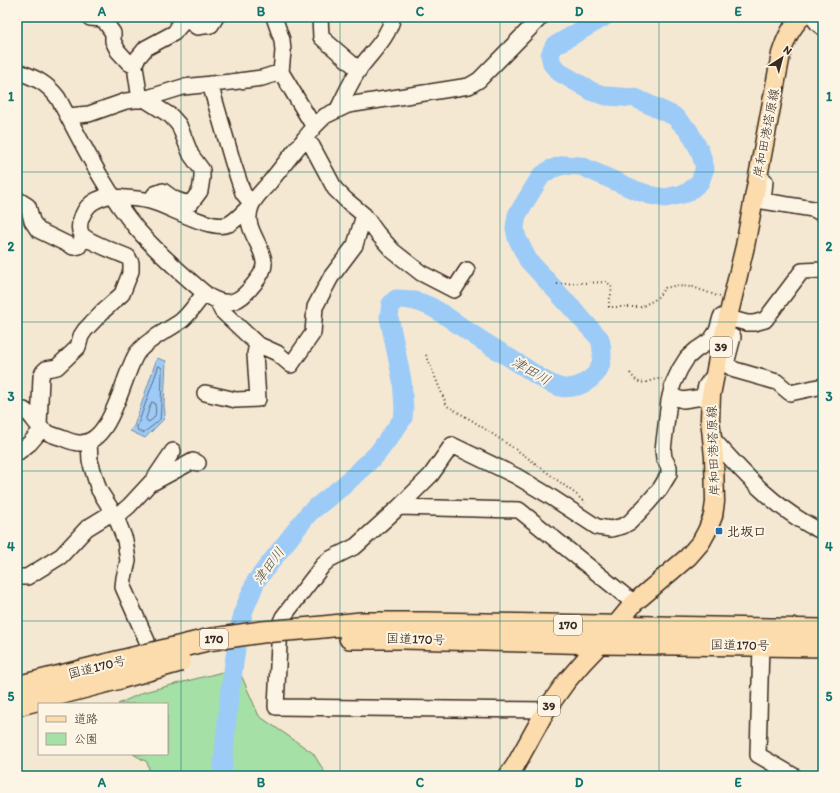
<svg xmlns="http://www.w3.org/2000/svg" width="840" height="793" viewBox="0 0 840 793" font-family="Itim,'Klee One',sans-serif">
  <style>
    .green { fill: #a5e0a6; stroke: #708562 }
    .water { fill: #9ccbf8; stroke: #758ba1 }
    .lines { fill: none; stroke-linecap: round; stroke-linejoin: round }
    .shore { stroke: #626a75; stroke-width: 1 }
    .river { stroke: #9ccbf8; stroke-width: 19 }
    .minor-casing { stroke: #3b2a1e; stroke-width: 18 }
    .major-casing { stroke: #3b2a1e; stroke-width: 21 }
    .highway-casing { stroke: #3b2a1e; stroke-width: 24 }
    .path { stroke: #3b2a1e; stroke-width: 2; stroke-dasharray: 1 3; stroke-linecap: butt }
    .minor { stroke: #fcf5e5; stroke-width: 15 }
    .major { stroke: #fcdcac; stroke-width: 18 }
    .highway { stroke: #fcdcac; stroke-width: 21 }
    .highway-bridge-casing { stroke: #3b2a1e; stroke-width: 24; stroke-linecap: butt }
    .highway-bridge { stroke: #fcdcac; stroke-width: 21 }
    .grid { fill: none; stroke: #0f766e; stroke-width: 1; stroke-opacity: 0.55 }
    .poi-dot { fill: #1f6fb2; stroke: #fcf5e5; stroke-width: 1.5 }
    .labels { text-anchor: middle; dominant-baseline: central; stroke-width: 4; stroke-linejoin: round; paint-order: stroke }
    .shield { fill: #fcf5e5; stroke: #75675a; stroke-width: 1 }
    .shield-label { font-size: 12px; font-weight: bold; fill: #3b2a1e }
    .street-label { font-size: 13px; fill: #3b2a1e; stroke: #fcf5e5 }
    .poi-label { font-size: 13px; font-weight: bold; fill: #3b2a1e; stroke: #fcf5e5; text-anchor: start }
    .water-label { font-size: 14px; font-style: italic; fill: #535254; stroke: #fcf5e5 }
    .neatline { fill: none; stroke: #0f766e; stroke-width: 1.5 }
    .grid-label { font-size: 13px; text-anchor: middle; font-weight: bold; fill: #0f766e }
  </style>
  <rect width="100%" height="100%" fill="#f5e8d3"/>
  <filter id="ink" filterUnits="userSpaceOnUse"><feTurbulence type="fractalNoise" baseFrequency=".025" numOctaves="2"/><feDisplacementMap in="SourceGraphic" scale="8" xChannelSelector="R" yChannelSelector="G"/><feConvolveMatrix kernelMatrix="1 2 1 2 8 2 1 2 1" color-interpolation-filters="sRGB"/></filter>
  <g filter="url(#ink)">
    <path class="green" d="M238 668 259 716 313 753 327 776H151L147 762 133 754H167V704H118L144 692Z"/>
    <path class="water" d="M157 358 166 361 164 404 165 414 164 419 145 438 130 431 134 426Z"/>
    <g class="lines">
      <path class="shore" d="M159 366 162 368C162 375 161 416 160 419 157 423 147 430 143 433L138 431 137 428Z
        M152 402 155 403C156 413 157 418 148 422L146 419Z"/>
      <path class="river" d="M222 776 228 708 238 634 244 610 256 581 309 513 343 486 377 454 397 427 403 418 404 409 402 380 389 317 391 304 396 299C427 298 445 316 469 332 488 345 507 356 526 368 536 375 548 384 560 387 565 389 574 387 578 386 600 377 606 361 600 339L528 260 517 238 515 228 517 215 541 176 551 169 564 165 581 166 635 190 650 195 665 198 687 193 700 182 705 168 700 151 689 131 674 116 635 98 607 96 593 92 559 72 552 64 550 55 554 46 604 17"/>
      <defs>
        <path id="minor" d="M274 17 282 40 283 51 281 72 314 127
          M320 17 321 37 359 70
          M817 17 815 20 818 24 823 28
          M90 18 103 19 113 33V41L118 51 129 63 135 66
          M178 28 186 19 197 27 211 25 216 17
          M17 71C35 78 46 82 58 98 82 142 104 190 137 229 158 253 183 275 208 296 229 308 240 302 254 284 259 278 265 270 264 262 262 242 241 227 252 204 256 196 264 189 270 182 284 164 299 146 314 127L325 116 348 105 469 86 479 80 541 17
          M144 99 171 116 179 125 191 155 202 170V178L200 191 191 203C179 203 172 198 163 191L155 194 150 201
          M140 100 135 66 136 60 146 48 174 33 178 28 180 17
          M338 109C345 95 351 81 360 68 373 50 387 40 393 17
          M68 116 89 114 126 101 144 99 183 87 231 82 262 78 281 72
          M304 139 312 146 335 189 346 200 364 215 377 233 393 251 421 273 454 290 467 270
          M764 181H765L763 201 813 209 823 214
          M113 197C125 198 139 198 150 201 170 206 211 232 229 224 237 220 245 210 252 204L243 193 233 163 210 84
          M17 199 28 206 32 221 38 230 73 247 79 246 83 236
          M217 301 222 311 257 344 277 353 291 365 313 333 315 307 331 277 355 245 364 215
          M728 318 747 323H754L765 320 802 271 823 270
          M724 333 733 337 726 364 735 370 777 382 790 393 823 386
          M205 393 236 400 258 399 255 354 257 344
          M670 396 683 400 703 397 706 386 710 380
          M17 413 24 410C32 415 35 424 43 430 48 434 56 436 62 438 67 440 74 443 79 443 112 445 123 374 137 353 148 339 167 331 181 321 190 314 197 302 205 293
          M39 426 41 377 43 372 46 369 57 367 78 347 81 336 85 330 103 311 122 294 131 271V263L128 257C118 253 90 242 83 236 74 226 85 206 95 201 100 198 106 197 112 194
          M712 438C744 474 778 512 823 532
          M89 441 90 461 99 490 116 517 125 540 128 561 124 578 123 587 147 641
          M17 453 30 443 42 429
          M154 482 193 461 198 463
          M399 507 519 510 634 603
          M116 517 129 506 154 479 173 451
          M17 577H27L61 556 87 528 113 512
          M761 645 758 755 794 776
          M546 710 276 707 280 624 283 617 323 565 330 559 356 546 399 507 431 475 452 445 516 476 548 495 597 527 611 529 623 526 630 522 647 504 660 489 669 474V467L664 458 663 450 669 401 673 384 680 369 687 358 696 350 711 340 717 331 721 317"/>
        <path id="major" d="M508 776 515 766 546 710 566 682 584 661 601 643 634 603 688 557 701 542 707 531 713 516 715 502 714 457 710 419 711 395 718 359 745 246 781 54C786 38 790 30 801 17"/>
        <path id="highway" d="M313 628 361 623H426L823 630
          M350 638H403L601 643 823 646
          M17 687 117 662
          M17 705 120 678"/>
      </defs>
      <use href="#minor" class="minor-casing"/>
      <use href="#major" class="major-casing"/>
      <use href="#highway" class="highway-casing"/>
      <path class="path" d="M557 284 607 282 611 286C613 295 608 299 609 307H641L656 299 665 288 674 286 693 287 720 297
        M426 355 447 406 473 421 524 455 577 495 585 503
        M630 373C642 391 647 378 662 379"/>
      <use href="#minor" class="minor"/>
      <use href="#major" class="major"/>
      <use href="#highway" class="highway"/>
      <defs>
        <path id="highway-bridge" d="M117 662 207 640 262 632 313 628
          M120 678 180 661"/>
      </defs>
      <use href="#highway-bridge" class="highway-bridge-casing"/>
      <use href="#highway-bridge" class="highway-bridge"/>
    </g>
  </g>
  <path class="grid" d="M181 17V776M340 17V776M500 17V776M659 17V776M17 172H823M17 322H823M17 471H823M17 621H823"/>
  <rect class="poi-dot" x="715" y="527" width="8" height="8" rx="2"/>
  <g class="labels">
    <g class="shield">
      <rect x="710" y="337" width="22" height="20" rx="3"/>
      <rect x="554" y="615" width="28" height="20" rx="3"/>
      <rect x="200" y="629" width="28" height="20" rx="3"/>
      <rect x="538" y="696" width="22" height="20" rx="3"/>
    </g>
    <g class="shield-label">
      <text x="721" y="347">39</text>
      <text x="568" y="625">170</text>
      <text x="214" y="639">170</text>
      <text x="549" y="706">39</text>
    </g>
    <g class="street-label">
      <text transform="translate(766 133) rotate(-79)">岸和田港塔原線</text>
      <text transform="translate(713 451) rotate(-92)">岸和田港塔原線</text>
      <text transform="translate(416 639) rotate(2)">国道170号</text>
      <text transform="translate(740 645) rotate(1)">国道170号</text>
      <text transform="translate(97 667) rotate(-14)">国道170号</text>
    </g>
    <g class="poi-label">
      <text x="727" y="531">北坂口</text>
    </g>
    <g class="water-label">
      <text transform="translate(531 371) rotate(30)">津田川</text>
      <text transform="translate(269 566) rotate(-54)">津田川</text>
    </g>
  </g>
  <rect width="840" height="793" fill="none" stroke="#fcf5e5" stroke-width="44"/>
  <rect x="38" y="703" width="130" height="52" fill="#fcf5e5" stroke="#afa495"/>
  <rect x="46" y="716" width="20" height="6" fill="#fcdcac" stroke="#afa495"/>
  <text x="74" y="723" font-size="12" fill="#3b2a1e">道路</text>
  <rect x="46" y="733" width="20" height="12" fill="#a5e0a6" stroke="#afa495"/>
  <text x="74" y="743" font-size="12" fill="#3b2a1e">公園</text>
  <g transform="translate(782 58) rotate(36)" stroke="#fcf5e5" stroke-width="3" paint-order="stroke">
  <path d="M0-3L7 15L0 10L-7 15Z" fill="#3b2a1e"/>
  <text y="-6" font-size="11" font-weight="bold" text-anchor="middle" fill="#3b2a1e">N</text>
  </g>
  <rect x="22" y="22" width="796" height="749" class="neatline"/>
  <g class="grid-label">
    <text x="102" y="16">A</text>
    <text x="261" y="16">B</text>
    <text x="420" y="16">C</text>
    <text x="579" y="16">D</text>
    <text x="738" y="16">E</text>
    <text x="11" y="101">1</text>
    <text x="829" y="101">1</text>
    <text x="11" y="251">2</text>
    <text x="829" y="251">2</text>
    <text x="11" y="401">3</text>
    <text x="829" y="401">3</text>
    <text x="11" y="551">4</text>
    <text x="829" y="551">4</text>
    <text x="11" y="701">5</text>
    <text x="829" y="701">5</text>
    <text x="102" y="787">A</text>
    <text x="261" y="787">B</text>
    <text x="420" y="787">C</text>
    <text x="579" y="787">D</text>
    <text x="738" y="787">E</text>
  </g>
</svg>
